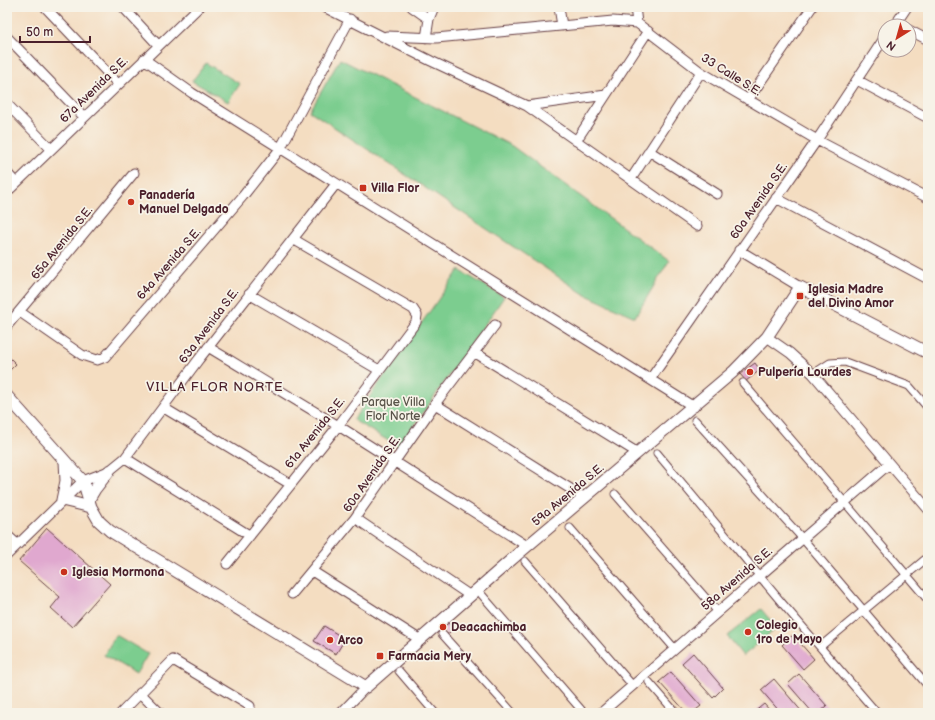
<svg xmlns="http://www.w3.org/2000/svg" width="935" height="720" viewBox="0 0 935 720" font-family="'Balsamiq Sans',sans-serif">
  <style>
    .green { fill: #7bcd8f; stroke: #62765d }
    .building { fill: #e0a8cf }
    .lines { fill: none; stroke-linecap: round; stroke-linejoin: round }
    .pedestrian-casing { stroke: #643c42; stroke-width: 9 }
    .minor-casing { stroke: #643c42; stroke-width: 11 }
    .tertiary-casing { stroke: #643c42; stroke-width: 13 }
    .pedestrian { stroke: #fff; stroke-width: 7 }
    .minor { stroke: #fff; stroke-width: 9 }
    .tertiary { stroke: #fff; stroke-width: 11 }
    .poi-dot { fill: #c8321e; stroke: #f7f3e8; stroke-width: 1.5 }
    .labels { text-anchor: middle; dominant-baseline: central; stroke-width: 3.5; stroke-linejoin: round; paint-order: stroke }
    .street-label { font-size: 12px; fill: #4a1f2b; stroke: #f7f3e8 }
    .poi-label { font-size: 12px; font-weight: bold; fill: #4a1f2b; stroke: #f7f3e8; text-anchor: start }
    .park-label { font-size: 12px; fill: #595349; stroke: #f7f3e8 }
    .neighbourhood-label { font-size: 13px; letter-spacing: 1px; fill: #4a1f2b; stroke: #f7f3e8 }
  </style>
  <rect width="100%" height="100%" fill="#f7f3e8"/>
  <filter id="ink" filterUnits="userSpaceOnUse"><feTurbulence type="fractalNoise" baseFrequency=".025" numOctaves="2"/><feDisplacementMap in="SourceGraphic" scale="8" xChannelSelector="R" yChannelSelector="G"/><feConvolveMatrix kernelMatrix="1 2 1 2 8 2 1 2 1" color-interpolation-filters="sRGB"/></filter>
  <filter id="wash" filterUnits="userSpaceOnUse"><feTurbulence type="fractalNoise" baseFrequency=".012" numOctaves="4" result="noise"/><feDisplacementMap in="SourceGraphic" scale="16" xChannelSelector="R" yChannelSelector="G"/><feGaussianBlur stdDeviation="0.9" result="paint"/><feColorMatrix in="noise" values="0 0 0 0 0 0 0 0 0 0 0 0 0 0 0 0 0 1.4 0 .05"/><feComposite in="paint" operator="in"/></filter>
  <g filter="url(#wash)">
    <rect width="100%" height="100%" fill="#f4ddc1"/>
    <path class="green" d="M340 59 512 146 669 261 635 317 584 294 310 111Z
      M206 63 240 84 228 102 192 81Z
      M459 270 504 297 399 447 353 420Z
      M761 609 777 628 743 656 727 636Z
      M116 635 148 654 136 674 104 655Z"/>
    <g id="blocks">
      <path class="building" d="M7 355 16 364 7 373Z
        M755 363 760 370 746 381 740 374Z
        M47 528 110 584 72 627 51 608 60 597 19 561Z
        M447 621 454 629 446 635 439 627Z
        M324 626 345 639 336 654 314 641Z
        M793 635 814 659 803 669 782 645Z
        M693 653 723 688 713 698 682 663Z
        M671 672 701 706 692 713H687L659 682Z
        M799 674 827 706 819 713H813L788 684Z
        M774 679 803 713H781L761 690Z
        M764 704 772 713H753Z"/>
    </g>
  </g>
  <g filter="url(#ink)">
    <use href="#blocks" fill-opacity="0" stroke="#643c42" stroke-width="1"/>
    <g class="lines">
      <defs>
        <path id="pedestrian" d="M813 374 830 363 845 362 909 386 928 408
          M743 383 928 600
          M695 420 803 539 928 686
          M657 453 782 603 877 713
          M615 494 718 612
          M570 528 675 649
          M525 561 633 686
          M482 595 584 713
          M442 634 513 713
          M821 646 928 557
          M399 671 435 713
          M649 682 676 713"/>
        <path id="minor" d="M45 7 118 84
          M123 7 158 45
          M324 7 431 61 527 106 697 226
          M412 7 429 19
          M559 7 562 26
          M635 7 637 23
          M637 23 701 72 817 140 928 198
          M900 26 899 19 907 7
          M909 30 928 40
          M387 36 436 38 613 21 637 23
          M7 37 84 117
          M426 38 429 19 434 7
          M144 59 192 93 694 407
          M857 80 928 118
          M748 100 812 7
          M7 104 51 149
          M527 106 606 95
          M576 141 648 31
          M649 151 717 194
          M7 173 16 183
          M631 179 701 72
          M7 192 199 7
          M776 198 928 279
          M739 250 800 287
          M249 294 379 370
          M20 312 82 355 97 360 105 357 243 196 280 149 350 19
          M7 326 134 173
          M767 337 790 353 813 374 928 509
          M208 347 345 430 527 546
          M474 352 638 453
          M651 378 817 140 885 37
          M435 404 585 498
          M164 408 290 484
          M125 458 249 535
          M355 518 469 595
          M7 535 17 544
          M7 555 83 481 109 471 125 458 199 359 336 184
          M227 564 338 426 416 322 417 315 413 309 293 239
          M312 571 419 639
          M292 594 355 518 435 404 495 325
          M140 693 160 713
          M121 713 173 660 250 706
          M341 713 366 687
          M601 713 889 464"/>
        <path id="tertiary" d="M7 396 83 481 91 507 99 521 110 531 366 687 519 553 733 372 767 337 800 287 928 353
          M65 461 66 481 62 500 91 507
          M88 501 95 489 109 471"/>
      </defs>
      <use href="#pedestrian" class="pedestrian-casing"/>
      <use href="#minor" class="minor-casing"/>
      <use href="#tertiary" class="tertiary-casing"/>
      <use href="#pedestrian" class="pedestrian"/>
      <use href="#minor" class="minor"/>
      <use href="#tertiary" class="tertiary"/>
    </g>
  </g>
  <g class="poi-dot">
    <rect x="359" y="184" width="8" height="8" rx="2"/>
    <circle cx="131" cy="202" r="4"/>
    <rect x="796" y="292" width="8" height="8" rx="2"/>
    <circle cx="750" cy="372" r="4"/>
    <circle cx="64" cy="572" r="4"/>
    <circle cx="443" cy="627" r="4"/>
    <circle cx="748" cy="632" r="4"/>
    <circle cx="330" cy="640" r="4"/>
    <rect x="376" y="652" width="8" height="8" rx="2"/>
  </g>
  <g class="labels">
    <g class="street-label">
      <text transform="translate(731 75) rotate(32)">33 Calle S.E.</text>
      <text transform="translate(94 90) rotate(-44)">67a Avenida S.E.</text>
      <text transform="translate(759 201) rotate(-55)">60a Avenida S.E.</text>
      <text transform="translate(62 243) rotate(-51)">65a Avenida S.E.</text>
      <text transform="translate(169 264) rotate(-49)">64a Avenida S.E.</text>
      <text transform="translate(209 326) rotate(-53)">63a Avenida S.E.</text>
      <text transform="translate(315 433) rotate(-51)">61a Avenida S.E.</text>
      <text transform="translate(372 474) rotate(-55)">60a Avenida S.E.</text>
      <text transform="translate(568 495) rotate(-40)">59a Avenida S.E.</text>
      <text transform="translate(737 579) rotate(-41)">58a Avenida S.E.</text>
    </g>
    <g class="poi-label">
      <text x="371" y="188">Villa Flor</text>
      <text x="139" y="195">Panadería<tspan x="139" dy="14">Manuel Delgado</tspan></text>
      <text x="808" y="289">Iglesia Madre<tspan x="808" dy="14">del Divino Amor</tspan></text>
      <text x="758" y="372">Pulpería Lourdes</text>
      <text x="72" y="572">Iglesia Mormona</text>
      <text x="756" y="625">Colegio<tspan x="756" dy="14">1ro de Mayo</tspan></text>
      <text x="451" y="627">Deacachimba</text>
      <text x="338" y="640">Arco</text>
      <text x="388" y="656">Farmacia Mery</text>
    </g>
    <g class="park-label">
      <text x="393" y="402">Parque Villa<tspan x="393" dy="14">Flor Norte</tspan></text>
    </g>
    <g class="neighbourhood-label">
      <text x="215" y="387">VILLA FLOR NORTE</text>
    </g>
  </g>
  <rect width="935" height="720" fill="none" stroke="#f7f3e8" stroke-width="24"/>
  <g transform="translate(897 38) rotate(217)"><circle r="19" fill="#f7f3e8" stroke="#b29e9c"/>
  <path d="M0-3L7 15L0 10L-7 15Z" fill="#c8321e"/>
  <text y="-6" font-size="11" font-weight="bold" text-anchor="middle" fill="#4a1f2b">N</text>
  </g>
  <path d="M20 36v6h70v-6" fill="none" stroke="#4a1f2b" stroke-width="2"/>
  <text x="26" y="36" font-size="12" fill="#4a1f2b" stroke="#f7f3e8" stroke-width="3" paint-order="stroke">50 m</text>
</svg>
